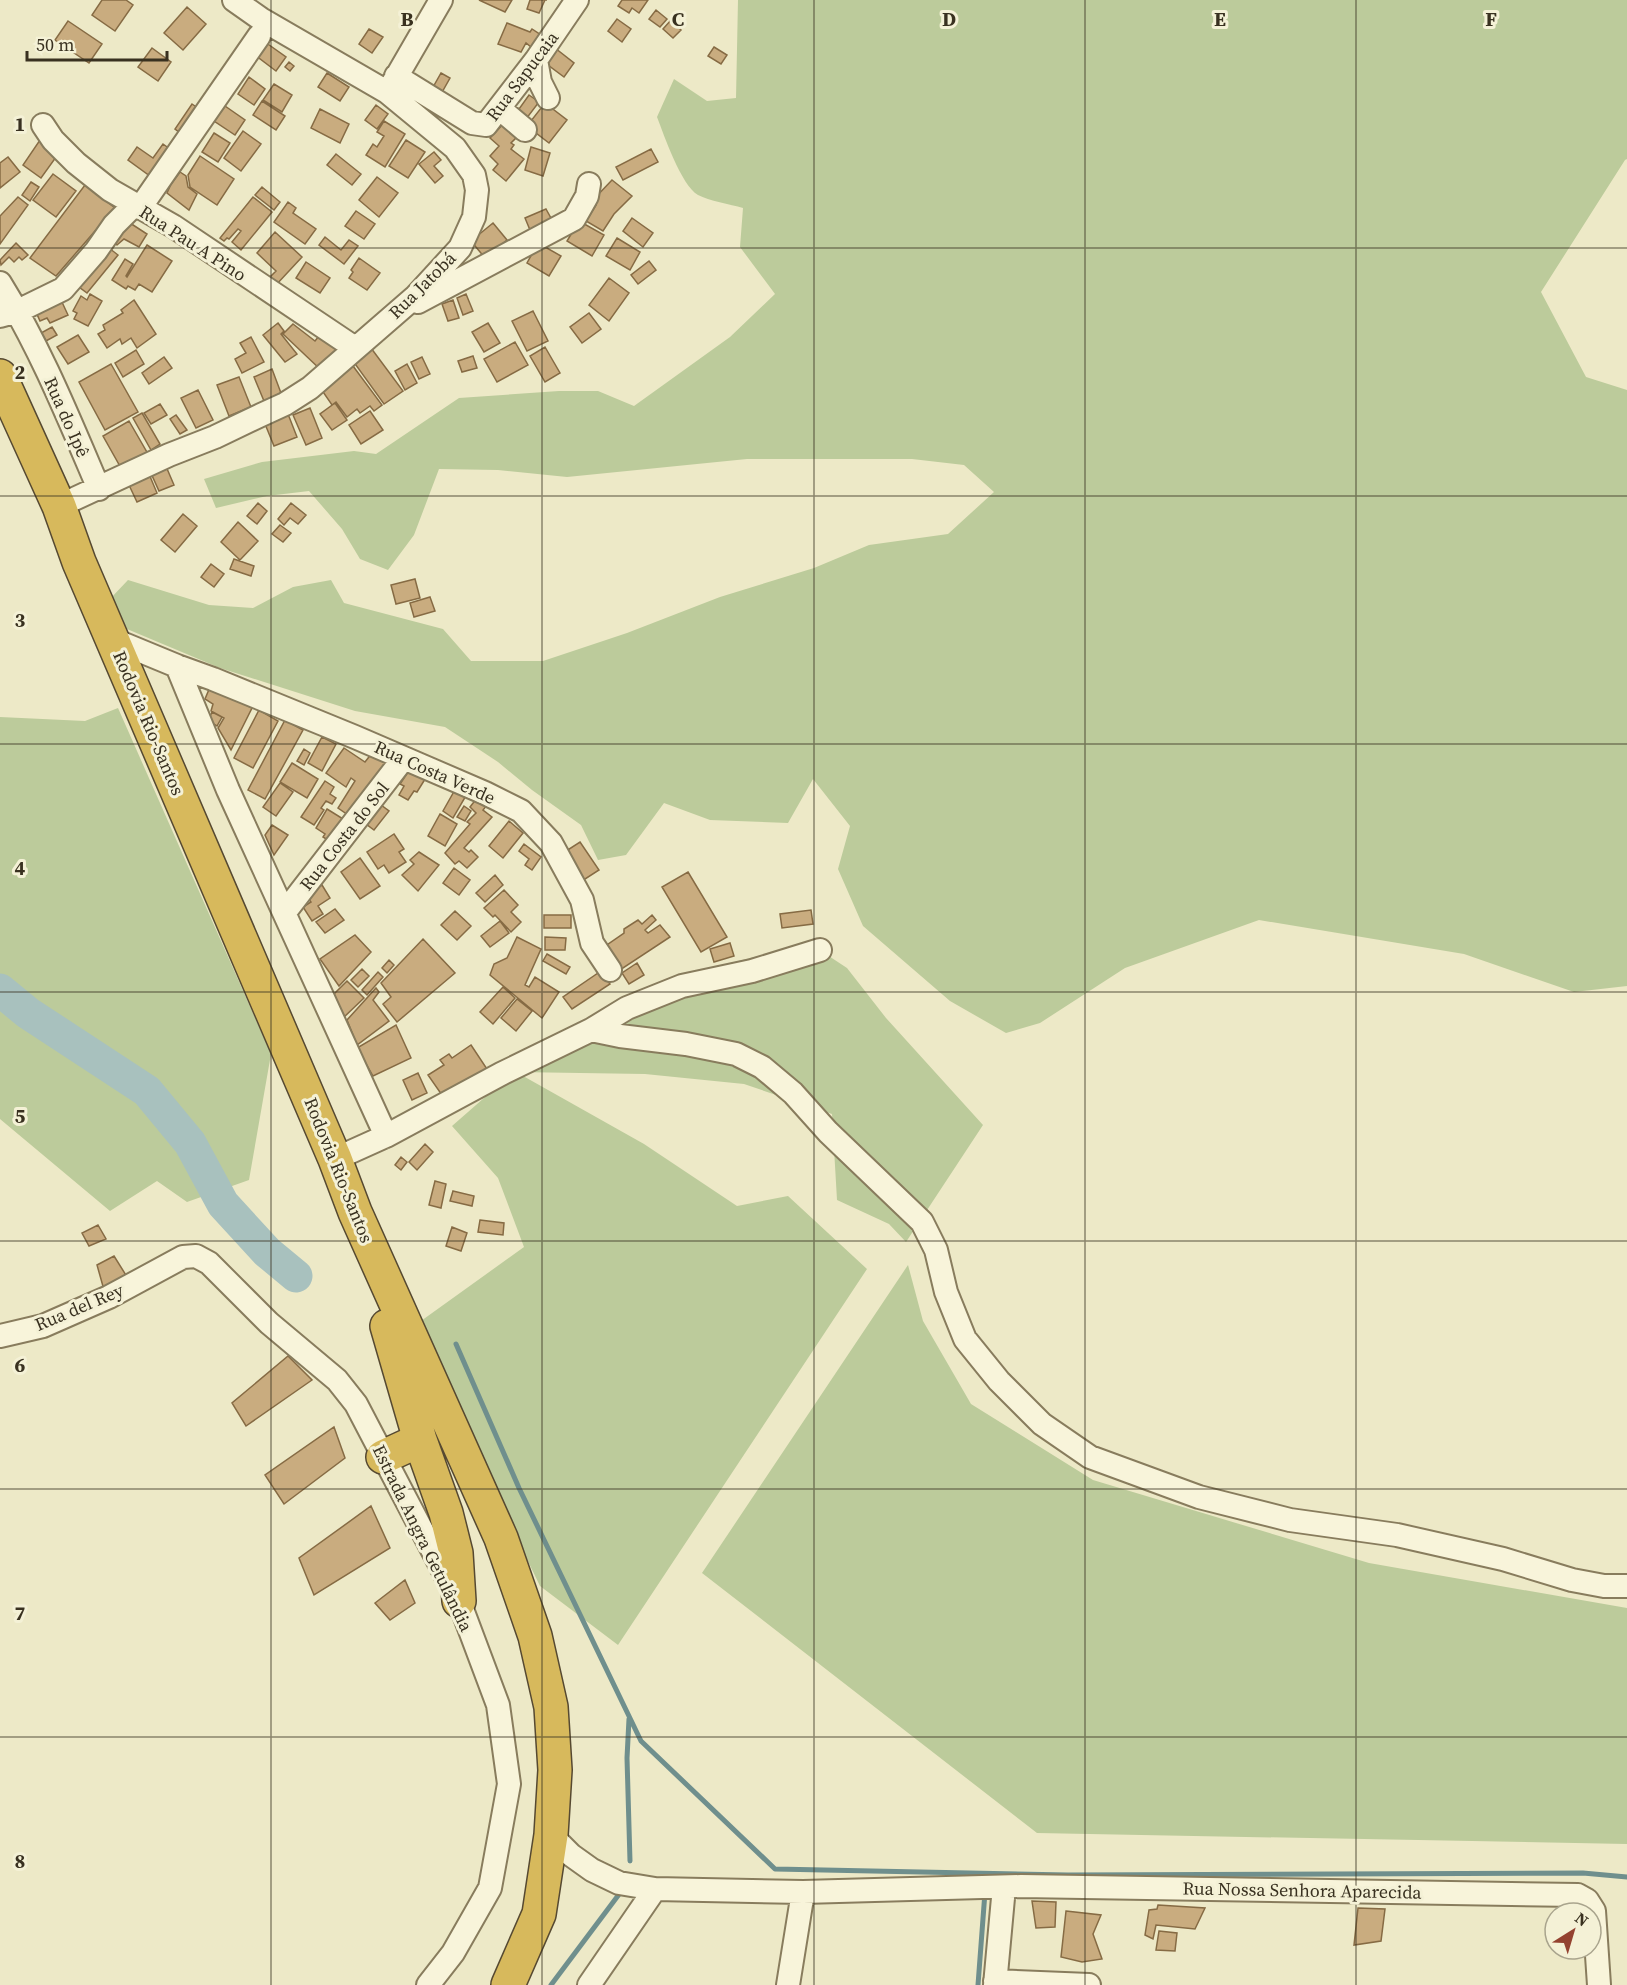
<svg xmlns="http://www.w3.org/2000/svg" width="1627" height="1985" viewBox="0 0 1627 1985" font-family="'Source Serif 4',serif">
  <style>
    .green { fill: #bccb9b }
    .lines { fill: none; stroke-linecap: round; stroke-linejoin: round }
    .stream { stroke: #6f8f8d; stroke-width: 5 }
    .river { stroke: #a8c1be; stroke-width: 33 }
    .building { fill: #c9ac7f; stroke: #866b44; stroke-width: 1.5 }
    .minor-casing { stroke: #887c5d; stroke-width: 26 }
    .highway-casing { stroke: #564931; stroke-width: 36 }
    .minor { stroke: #f8f4da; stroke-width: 22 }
    .highway { stroke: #d7b95c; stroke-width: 33 }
    .grid { fill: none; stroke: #393120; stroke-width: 1.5; stroke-opacity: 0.55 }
    .labels { text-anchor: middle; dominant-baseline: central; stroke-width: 6; stroke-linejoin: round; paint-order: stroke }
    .street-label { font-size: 18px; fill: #393120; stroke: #f4f1d6 }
    .grid-label { font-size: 20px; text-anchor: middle; font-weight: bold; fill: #393120; stroke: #f4f1d6; stroke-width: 6; stroke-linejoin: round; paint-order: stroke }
  </style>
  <rect width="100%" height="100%" fill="#ede9c7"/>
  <path class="green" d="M738 0H1627V159L1625 160 1541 292 1586 377 1627 390V986L1574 992 1464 954 1259 920 1125 968 1040 1023 1006 1033 950 1001 863 926 838 869 850 826 813 779 788 823 710 820 664 803 626 855 598 860 581 825 532 790 498 762 445 727 355 711 220 668 127 629 110 599 128 580 209 605 253 608 293 587 331 580 344 603 443 629 471 661H543L627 633 720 597 814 568 869 545 948 534 994 492 964 465 912 459H747L567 477 498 470 439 469 414 535 388 570 360 559 342 529 309 491 267 496 216 508 204 479 262 462 354 451 376 454 459 398 559 391H598L634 406 730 337 775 294 740 247 743 208C730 204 709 201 698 195 681 185 664 135 657 117L674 79 707 101 736 98Z
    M118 708 271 1054 249 1180 187 1202 157 1181 110 1211 0 1119V717L85 721Z
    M809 943 847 968 886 1018 983 1125 906 1242 889 1224 837 1200 832 1114 744 1084 645 1074 516 1072 644 1144 737 1206 788 1196 867 1269 618 1645 540 1586 414 1326 524 1247 498 1178 452 1126 515 1071 672 978Z
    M908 1265 923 1321 971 1404 1093 1480 1369 1563 1627 1608V1844L1037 1833 702 1573Z"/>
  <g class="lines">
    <path class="stream" d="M456 1344 519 1488 641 1741 775 1869 1068 1875 1583 1873 1627 1877
      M629 1719 627 1758 630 1861
      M551 1985 620 1893
      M978 1985 985 1892"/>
    <path class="river" d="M0 990 28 1013 147 1091 190 1143 223 1204 267 1252 296 1276"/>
  </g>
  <path class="building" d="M102 0H126L133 5 115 31 92 15Z
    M479 0H512L505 12Z
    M530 0H547H545L539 13 527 9Z
    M622 0H648L639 13 632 8 629 13 618 6Z
    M187 7 206 24 183 50 164 33Z
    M656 10 667 19 660 27 649 19Z
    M617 19 631 29 622 42 608 31Z
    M671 20 681 30 673 38 663 29Z
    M68 21 102 44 89 63 55 40Z
    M507 23 530 32 532 29 541 35 531 47 526 43 521 52 498 44Z
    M369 29 383 37 372 53 359 44Z
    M265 42 286 57 276 71 255 55Z
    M714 47 727 55 721 64 708 56Z
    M152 48 171 62 158 81 138 67Z
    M555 48 574 63 564 77 544 62Z
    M289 62 294 66 290 71 285 67Z
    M327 73 349 87 340 101 318 87Z
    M441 73 450 78 441 94 432 89Z
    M249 77 265 89 254 105 238 94Z
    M274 84 292 95 282 112 263 100Z
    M529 95 539 102 523 123 514 116Z
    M262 101 285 116 276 130 253 115Z
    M545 103 567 120 549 143 527 126Z
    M192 104 205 113 187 138 175 129Z
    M376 105 388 114 377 129 365 120Z
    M225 106 245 120 235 135 214 121Z
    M320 109 349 124 340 143 311 128Z
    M384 121 405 134 385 167 366 155 373 144 377 147 384 136 377 132Z
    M506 121 520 134 511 143 514 145 511 149 524 159 506 181 493 170 498 164 490 156 499 146 490 138Z
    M243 131 261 144 241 171 224 158Z
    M214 133 230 143 218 162 202 152Z
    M40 140 59 153 41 178 23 165Z
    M406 140 425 152 408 178 389 166Z
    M163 144 174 152 154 179 128 160 137 147 153 158Z
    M531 147 550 153 543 176 525 170Z
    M651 149 658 162 623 180 616 167Z
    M434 152 441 160 434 166 443 176 435 183 419 164Z
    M336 154 361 174 352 185 327 165Z
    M200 156 234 179 217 205 190 187 188 175Z
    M8 157 20 172 0 188V163Z
    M180 172 186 176 188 187 197 194 189 210 167 193 171 184Z
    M53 174 76 191 56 217 33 200Z
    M377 177 398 193 379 217 359 200Z
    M612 180 632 196 614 214 603 231 586 221 596 205 592 201Z
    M31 182 39 187 30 201 22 195Z
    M85 185 115 208 56 276 30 258Z
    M262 187 280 202 274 210 255 195Z
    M18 197 28 205 0 244V216Z
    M253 197 272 212 241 250 232 242 241 231 238 229 229 239 227 238 224 241 220 238Z
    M288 202 296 208 293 213 316 229 305 244 274 222Z
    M546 209 552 220 530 230 525 218Z
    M356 211 375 224 364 239 345 226Z
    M632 218 653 233 643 247 623 231Z
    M579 221 604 235 592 256 567 241Z
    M130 223 147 234 139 247 124 239 117 245 114 241Z
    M493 223 507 240 485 258 471 241Z
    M275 232 302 257 276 285 269 278 276 271 257 253Z
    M325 237 341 250 349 240 358 246 344 264 319 245Z
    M617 238 640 252 630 270 606 256Z
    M16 243 28 255 22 260 19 257 14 262 9 257 1 265 0 260Z
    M538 243 561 256 549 276 527 263Z
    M147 245 172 261 152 292 139 284 135 290 128 286 126 289 112 280 125 259 133 264 126 276 127 277Z
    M109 248 118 255 87 293 79 287Z
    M359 258 380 273 367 290 349 278 353 272 351 270Z
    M649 261 656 270 638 284 631 275Z
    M306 262 330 278 320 293 296 278Z
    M609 278 629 293 609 321 589 305Z
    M90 294 102 301 88 326 74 319 77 313 73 311 81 296 87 300Z
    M466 294 473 311 463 315 457 298Z
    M61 300 68 315 50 323 47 318 40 321 36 312Z
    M134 300 156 334 137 348 131 338 122 344 120 339 107 348 98 334 105 330 103 325 123 313 121 310Z
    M453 300 459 318 448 321 442 304Z
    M533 311 548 341 527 351 512 321Z
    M589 313 601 329 582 343 570 327Z
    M278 323 284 331 281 334 297 354 285 362 263 335Z
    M488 323 500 343 484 352 472 332Z
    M293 324 315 341 319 336 339 352 322 371 283 334Z
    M52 327 57 335 46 341 41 333Z
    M78 335 89 352 68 364 57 347Z
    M251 337 264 362 242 373 235 359 246 353 240 343Z
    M515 342 528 365 497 382 484 359Z
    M545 347 560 373 545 382 530 356Z
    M371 348 403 391 384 404 353 361Z
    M136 350 144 364 123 377 115 363Z
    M473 356 477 368 462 372 458 361Z
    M164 357 172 368 149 384 142 373Z
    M422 357 430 374 419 379 411 362Z
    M111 364 138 412 105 430 79 382Z
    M407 364 417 383 405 390 395 371Z
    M353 366 382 405 374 411 370 406 360 413 357 409 347 417 336 402 332 405 321 389Z
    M272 369 281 393 264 401 254 377Z
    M239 377 251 407 229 416 217 385Z
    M198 390 213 420 196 428 181 398Z
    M335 403 347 420 332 430 320 414Z
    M160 404 167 415 151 424 144 413Z
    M310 408 322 438 306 445 293 415Z
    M370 411 383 430 361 444 349 425Z
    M142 413 160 444 151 450 133 418Z
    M288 414 297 437 274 446 265 424Z
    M176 415 187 430 180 434 170 419Z
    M129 421 148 454 121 468 103 436Z
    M165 464 174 485 159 491 150 471Z
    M149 474 157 493 137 502 128 483Z
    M258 503 267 511 257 524 247 516Z
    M291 503 306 515 298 524 290 518 284 525 278 519Z
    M183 514 197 526 175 552 161 540Z
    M238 522 258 541 240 560 221 542Z
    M280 525 291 533 283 542 272 534Z
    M234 559 254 566 251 576 230 569Z
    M211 564 224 574 214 587 201 577Z
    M415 579 420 598 396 604 391 585Z
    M430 597 435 611 414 617 410 603Z
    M210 687 252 708 231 750 218 728 224 718 211 711 213 704 205 699Z
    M259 710 278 721 253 768 234 758Z
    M212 712 222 717 217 726 208 721Z
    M285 720 303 730 265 799 248 790Z
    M322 737 336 744 322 771 308 763Z
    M344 748 365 762 372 753 389 763 354 819 338 808 355 781 351 778 346 787 326 773Z
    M304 749 310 753 304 765 297 761Z
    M292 763 318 779 307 798 280 782Z
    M410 769 427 776 417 792 414 791 408 800 399 795 404 786 400 784Z
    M325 781 334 787 330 794 336 798 332 804 326 801 321 808 324 810 314 825 301 817Z
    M280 783 293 792 276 816 263 807Z
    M456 788 467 794 453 818 443 811Z
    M477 798 487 805 483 810 492 817 464 848 469 852 471 850 478 857 467 868 459 861 455 864 445 853 470 824 467 822 476 813 470 807Z
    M377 802 389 811 374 830 362 821Z
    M464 806 471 811 465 821 457 817Z
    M327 809 348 822 334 844 323 837 325 834 316 828Z
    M440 814 457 824 445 846 428 836Z
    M509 821 523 833 503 858 489 846Z
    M272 825 288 835 274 855 265 835Z
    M394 834 404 849 399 852 406 862 389 873 384 865 378 869 367 852Z
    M580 842 599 870 582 881 563 853Z
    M524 844 541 857 532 870 525 865 529 859 519 851Z
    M419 852 439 865 418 891 402 875 414 864 410 860Z
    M360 858 380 886 360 899 341 872Z
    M454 868 470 880 459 895 443 883Z
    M688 872 727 937 701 952 662 887Z
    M495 875 503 885 485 902 476 893Z
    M322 885 330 898 318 906 323 914 312 921 303 907 311 902 306 895Z
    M504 890 518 905 511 912 521 922 511 932 495 915 493 917 484 908Z
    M335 909 344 920 325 933 316 922Z
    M811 910 813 924 782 928 780 914Z
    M455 911 471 926 457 940 441 925Z
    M544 915H571V928H544Z
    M652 915 656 920 645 930 648 933 660 925 670 937 620 970 604 947 624 933V929L638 920 642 924Z
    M500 921 509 933 490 947 481 936Z
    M355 935 371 952 339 986 320 959Z
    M517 937 541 949 525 985 529 987 535 977 559 992 542 1018 490 975 494 964 507 958Z
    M545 937 566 938 565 950H545Z
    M423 939 455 973 397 1022 383 1004 391 997 381 983Z
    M730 943 734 956 714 962 710 949Z
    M547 954 570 967 566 974 543 961Z
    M389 960 394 965 387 973 382 968Z
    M637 963 644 975 629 984 622 973Z
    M362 969 369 976 358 987 351 980Z
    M601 971 610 984 572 1009 563 997Z
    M378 972 383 977 367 995 362 990Z
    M347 981 364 998 343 1018 333 995Z
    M503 987 515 998 493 1024 480 1012Z
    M376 988 379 992 373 1000 389 1021 357 1045 347 1020Z
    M517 999 532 1011 516 1031 501 1018Z
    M396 1025 411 1058 373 1076 357 1048Z
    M471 1045 487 1069 444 1098 428 1075 444 1065 440 1060 449 1054 452 1058Z
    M418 1073 427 1093 412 1100 403 1080Z
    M425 1144 433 1152 417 1170 409 1162Z
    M401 1157 407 1162 401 1170 395 1165Z
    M435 1181 446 1184 441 1208 429 1205Z
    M453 1191 474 1196 472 1206 450 1201Z
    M480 1220 504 1223 503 1235 478 1232Z
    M98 1225 106 1239 89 1246 82 1233Z
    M452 1227 467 1233 461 1251 446 1246Z
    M114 1256 129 1280 106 1297 97 1265Z
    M288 1356 312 1380 246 1426 232 1403Z
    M334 1427 345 1458 284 1504 265 1475Z
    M371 1506 390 1548 314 1595 299 1558Z
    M405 1580 415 1603 390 1620 375 1603Z
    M1032 1901 1056 1902 1055 1927 1036 1928Z
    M1158 1905 1205 1908 1195 1929 1156 1925 1153 1939 1145 1935 1149 1910 1157 1909Z
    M1358 1908 1385 1909 1381 1941 1354 1945Z
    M1066 1911 1101 1915 1093 1934 1102 1959 1082 1962 1061 1957Z
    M1159 1931 1177 1933 1175 1951 1156 1950Z"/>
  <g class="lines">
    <defs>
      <path id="minor" d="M536 60 540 82 548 98
        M396 76 472 123 486 125 536 60 577 0
        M390 88 441 0
        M499 108 525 130
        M43 125 53 140 76 163 110 190 173 226 355 348
        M140 208 259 36
        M0 283C40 347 69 419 99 489
        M418 302 574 219 587 196 589 184
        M0 316 18 311 63 289 96 251 114 225 134 205
        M59 506 169 455 215 437 261 415 285 404 310 388 416 296 460 248 474 217 477 190 474 175 455 148 387 92 261 19 234 0
        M114 640 177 666 228 790 386 1136 335 1159
        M177 666 213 679 355 737 485 793 521 811 551 843 582 900 592 943 610 970
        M285 912 403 759
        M591 1030 627 1008 682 986 752 971 820 950
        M386 1136 501 1074 591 1030 620 1036 686 1044 736 1054 762 1067 793 1093 828 1132 922 1222 936 1250 946 1292 965 1339 999 1381 1042 1424 1090 1457 1199 1497 1290 1520 1397 1535 1503 1559 1572 1580 1604 1586H1627
        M0 1336 43 1326 109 1297 183 1257 196 1256 209 1263 269 1323 337 1380 356 1404 459 1601 498 1705 509 1784 490 1888 453 1953 428 1985
        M551 1835 571 1855 592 1870 619 1883 655 1889 803 1892 1021 1886 1578 1895 1587 1900 1594 1911 1599 1985
        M995 1981 1089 1985
        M589 1985 655 1889
        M788 1985 803 1892
        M995 1985 1004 1887"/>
      <path id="highway" d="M0 376 59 506 79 562 335 1159 355 1212 501 1538 535 1636 551 1707 555 1770 551 1835 539 1914 508 1985
        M387 1326 420 1440 446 1513 456 1553 459 1601
        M383 1457 420 1440"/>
    </defs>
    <use href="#minor" class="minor-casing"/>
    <use href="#highway" class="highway-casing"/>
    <use href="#minor" class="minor"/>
    <use href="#highway" class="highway"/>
  </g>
  <path class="grid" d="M271 0V1985M542 0V1985M814 0V1985M1085 0V1985M1356 0V1985M0 248H1627M0 496H1627M0 744H1627M0 992H1627M0 1241H1627M0 1489H1627M0 1737H1627"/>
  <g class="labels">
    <g class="street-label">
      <text transform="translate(522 76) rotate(-53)">Rua Sapucaia</text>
      <text transform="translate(193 243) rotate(33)">Rua Pau A Pino</text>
      <text transform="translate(422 285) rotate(-45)">Rua Jatobá</text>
      <text transform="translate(67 417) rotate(66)">Rua do Ipê</text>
      <text transform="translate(149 723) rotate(67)">Rodovia Rio-Santos</text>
      <text transform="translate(435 772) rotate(24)">Rua Costa Verde</text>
      <text transform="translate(344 836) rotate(-52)">Rua Costa do Sol</text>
      <text transform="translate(339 1170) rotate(68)">Rodovia Rio-Santos</text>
      <text transform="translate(79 1307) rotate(-23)">Rua del Rey</text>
      <text transform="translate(423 1538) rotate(64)">Estrada Angra Getulândia</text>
      <text transform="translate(1302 1890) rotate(1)">Rua Nossa Senhora Aparecida</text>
    </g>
  </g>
  <g class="grid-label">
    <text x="407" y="26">B</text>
    <text x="678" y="26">C</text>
    <text x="949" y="26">D</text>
    <text x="1220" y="26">E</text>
    <text x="1491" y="26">F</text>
    <text x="20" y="131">1</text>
    <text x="20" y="379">2</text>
    <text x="20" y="627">3</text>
    <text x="20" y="875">4</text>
    <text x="20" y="1123">5</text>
    <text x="20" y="1372">6</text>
    <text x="20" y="1620">7</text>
    <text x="20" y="1868">8</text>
  </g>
  <g transform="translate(1573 1931) rotate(37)"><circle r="28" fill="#f4f1d6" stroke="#a9a48d" stroke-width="1.5"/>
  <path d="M0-4.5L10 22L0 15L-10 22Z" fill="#944230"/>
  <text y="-9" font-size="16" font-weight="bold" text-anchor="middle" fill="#393120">N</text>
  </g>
  <path d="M27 51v9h140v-9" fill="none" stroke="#393120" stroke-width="3"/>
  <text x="36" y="51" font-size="18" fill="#393120" stroke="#f4f1d6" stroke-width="4.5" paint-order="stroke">50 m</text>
</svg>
